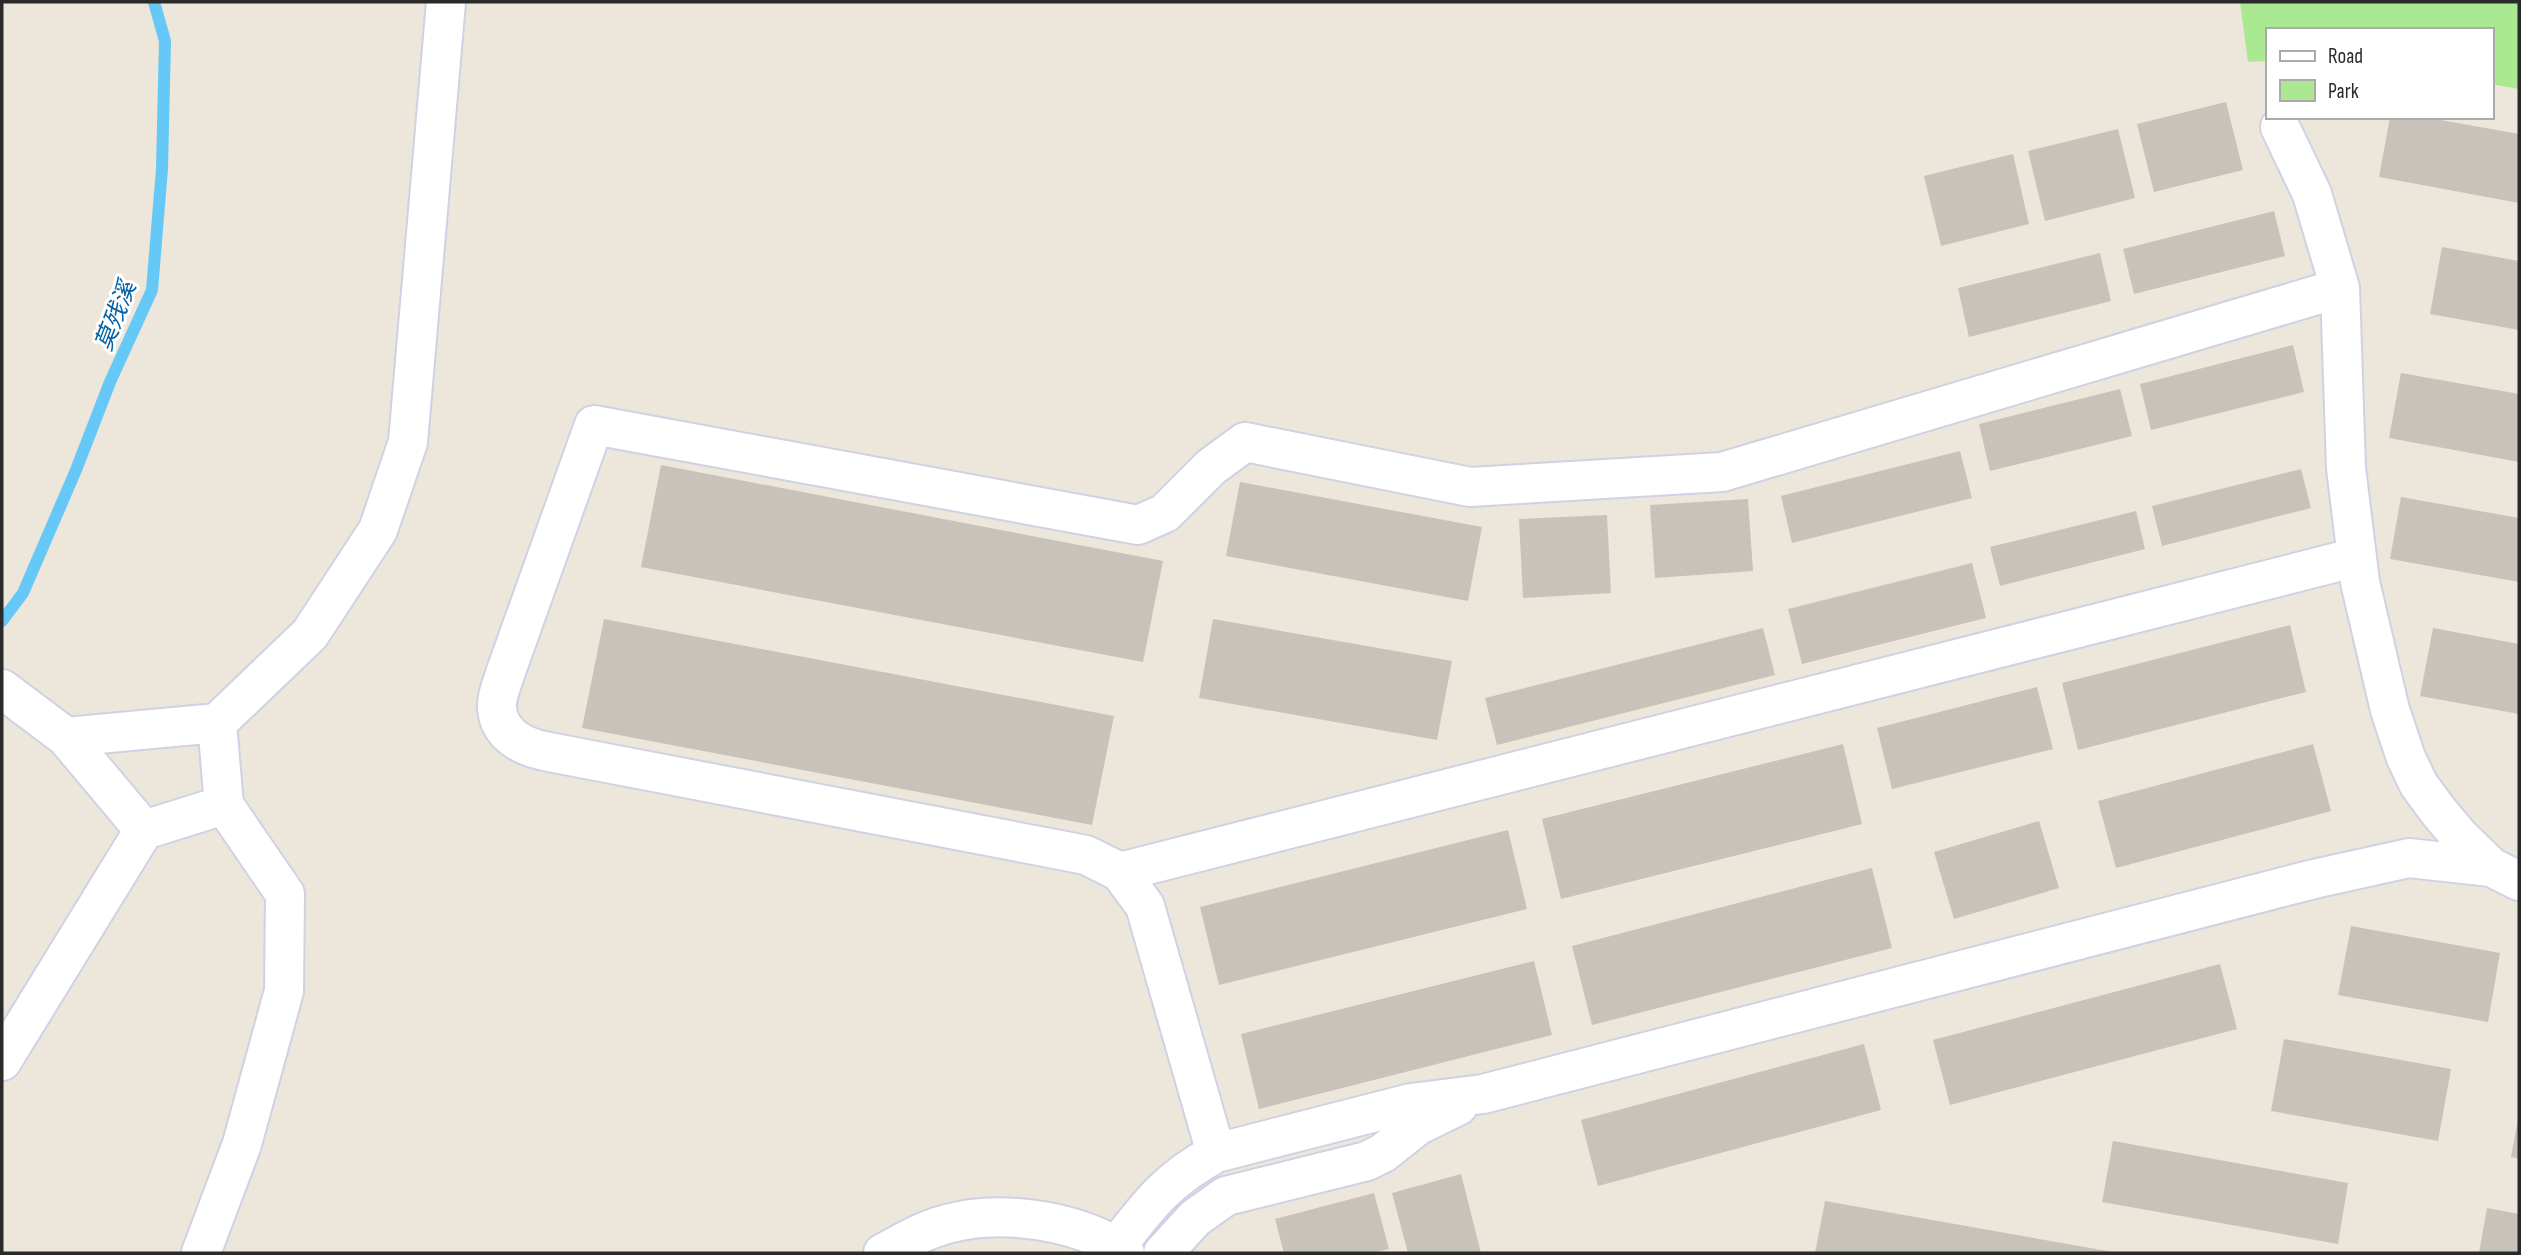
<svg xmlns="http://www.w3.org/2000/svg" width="2521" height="1255" viewBox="0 0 2521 1255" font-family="'Sofia Sans Condensed','Noto Sans SC',sans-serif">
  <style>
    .green { fill: #aae892 }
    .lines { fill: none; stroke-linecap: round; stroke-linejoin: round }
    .stream { stroke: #65c8f7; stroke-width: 12 }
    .building { fill: #c8c3ba }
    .minor-casing { stroke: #cfd2e4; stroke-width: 42 }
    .minor { stroke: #fff; stroke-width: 38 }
    .labels { text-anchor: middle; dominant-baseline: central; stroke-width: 6; stroke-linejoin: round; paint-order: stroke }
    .water-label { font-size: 24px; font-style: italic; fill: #0363a4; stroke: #fff }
  </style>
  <rect width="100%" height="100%" fill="#ede6da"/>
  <path class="green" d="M2240 2H2519V89L2491 84V30H2267V61L2248 62Z"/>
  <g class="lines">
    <path class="stream" d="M2 621 23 593 76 470 110 382 152 290 162 169 165 41 154 2"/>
  </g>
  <path class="building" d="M2226 102 2243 170 2154 192 2137 124Z
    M2390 117H2424L2519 134V203L2379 177Z
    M2118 129 2135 198 2045 221 2028 151Z
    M2013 154 2029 224 1941 246 1924 176Z
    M2274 211 2285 256 2134 294 2123 249Z
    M2442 247 2519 261V330L2430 314Z
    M2100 253 2111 301 1969 337 1958 288Z
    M2293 345 2304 392 2151 430 2140 384Z
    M2401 373 2519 394V462L2389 438Z
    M2120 389 2132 436 1990 471 1979 424Z
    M1960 451 1972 498 1792 543 1781 496Z
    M661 465 1163 561 1143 662 641 567Z
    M2301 469 2311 508 2162 546 2152 506Z
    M1240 482 1482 527 1468 601 1226 556Z
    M2401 497 2519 518V582L2390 559Z
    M1748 499 1753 571 1655 578 1650 505Z
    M2136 511 2145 549 2000 586 1990 547Z
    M1607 515 1611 593 1523 598 1519 519Z
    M1972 563 1986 618 1802 664 1788 609Z
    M604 619 1114 716 1092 825 582 728Z
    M1213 619 1452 661 1437 740 1199 698Z
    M2290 625 2306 692 2078 750 2062 683Z
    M1763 628 1775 675 1497 745 1485 698Z
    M2433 628 2519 644V714L2420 696Z
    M2037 687 2053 749 1892 789 1877 728Z
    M1843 744 1862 824 1561 899 1542 819Z
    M2313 744 2331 811 2116 868 2098 801Z
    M2039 821 2059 888 1954 919 1934 852Z
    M1508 830 1527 909 1219 985 1200 907Z
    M1872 868 1892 948 1592 1025 1572 946Z
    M2351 926 2500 953 2488 1022 2338 995Z
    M1534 961 1552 1035 1259 1109 1241 1034Z
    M2220 964 2237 1029 1950 1105 1933 1040Z
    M2284 1039 2451 1069 2438 1141 2271 1111Z
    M1864 1044 1881 1110 1598 1186 1581 1120Z
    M2518 1119H2519V1159L2511 1157Z
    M2113 1141 2348 1183 2338 1244 2102 1202Z
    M1461 1174 1481 1253H1408L1392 1193Z
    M1374 1193 1389 1249 1372 1253H1284L1275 1219Z
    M1825 1201 2113 1252V1253H1815Z
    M2487 1208 2519 1214V1253H2479Z"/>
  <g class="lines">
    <defs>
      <path id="minor" d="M2280 127 2312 194 2340 288 2346 468 2360 582 2390 710 2406 758 2419 785 2439 812 2460 837 2491 867 2519 881
        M2 689 66 737 217 723 310 634 378 530 408 442 446 2
        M217 723 224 805
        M66 737 144 830
        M1120 872 2357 557
        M2 1061 144 830 224 805 285 894 284 991 242 1144 201 1253
        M1216 1153 1145 906 1120 872 1086 855 544 751C521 746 499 734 497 708 496 698 502 684 505 674L594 425 1138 525 1165 513 1211 467 1245 442 1470 487 1722 472 2340 288
        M1116 1247C1150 1203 1167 1180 1216 1153L1411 1103 1483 1094 2314 879 2409 858 2491 867
        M883 1253C904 1242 924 1230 947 1224 1001 1209 1080 1220 1125 1253
        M1163 1253 1195 1218 1226 1196 1367 1161 1383 1153 1417 1126 1458 1106"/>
    </defs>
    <use href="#minor" class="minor-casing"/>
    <use href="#minor" class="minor"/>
  </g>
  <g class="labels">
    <g class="water-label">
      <text transform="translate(116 316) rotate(-69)">莫残溪</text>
    </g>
  </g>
  <rect width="2521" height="1255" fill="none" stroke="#2a2a2a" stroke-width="7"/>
  <rect x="2266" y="28" width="228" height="91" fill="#ffffff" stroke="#aaaaaa" stroke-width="2"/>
  <rect x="2280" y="51" width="35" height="10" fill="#ffffff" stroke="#aaaaaa" stroke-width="2"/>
  <text x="2328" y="63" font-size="21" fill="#2a2a2a">Road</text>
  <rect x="2280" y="80" width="35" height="21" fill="#aae892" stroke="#aaaaaa" stroke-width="2"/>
  <text x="2328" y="98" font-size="21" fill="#2a2a2a">Park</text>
</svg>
